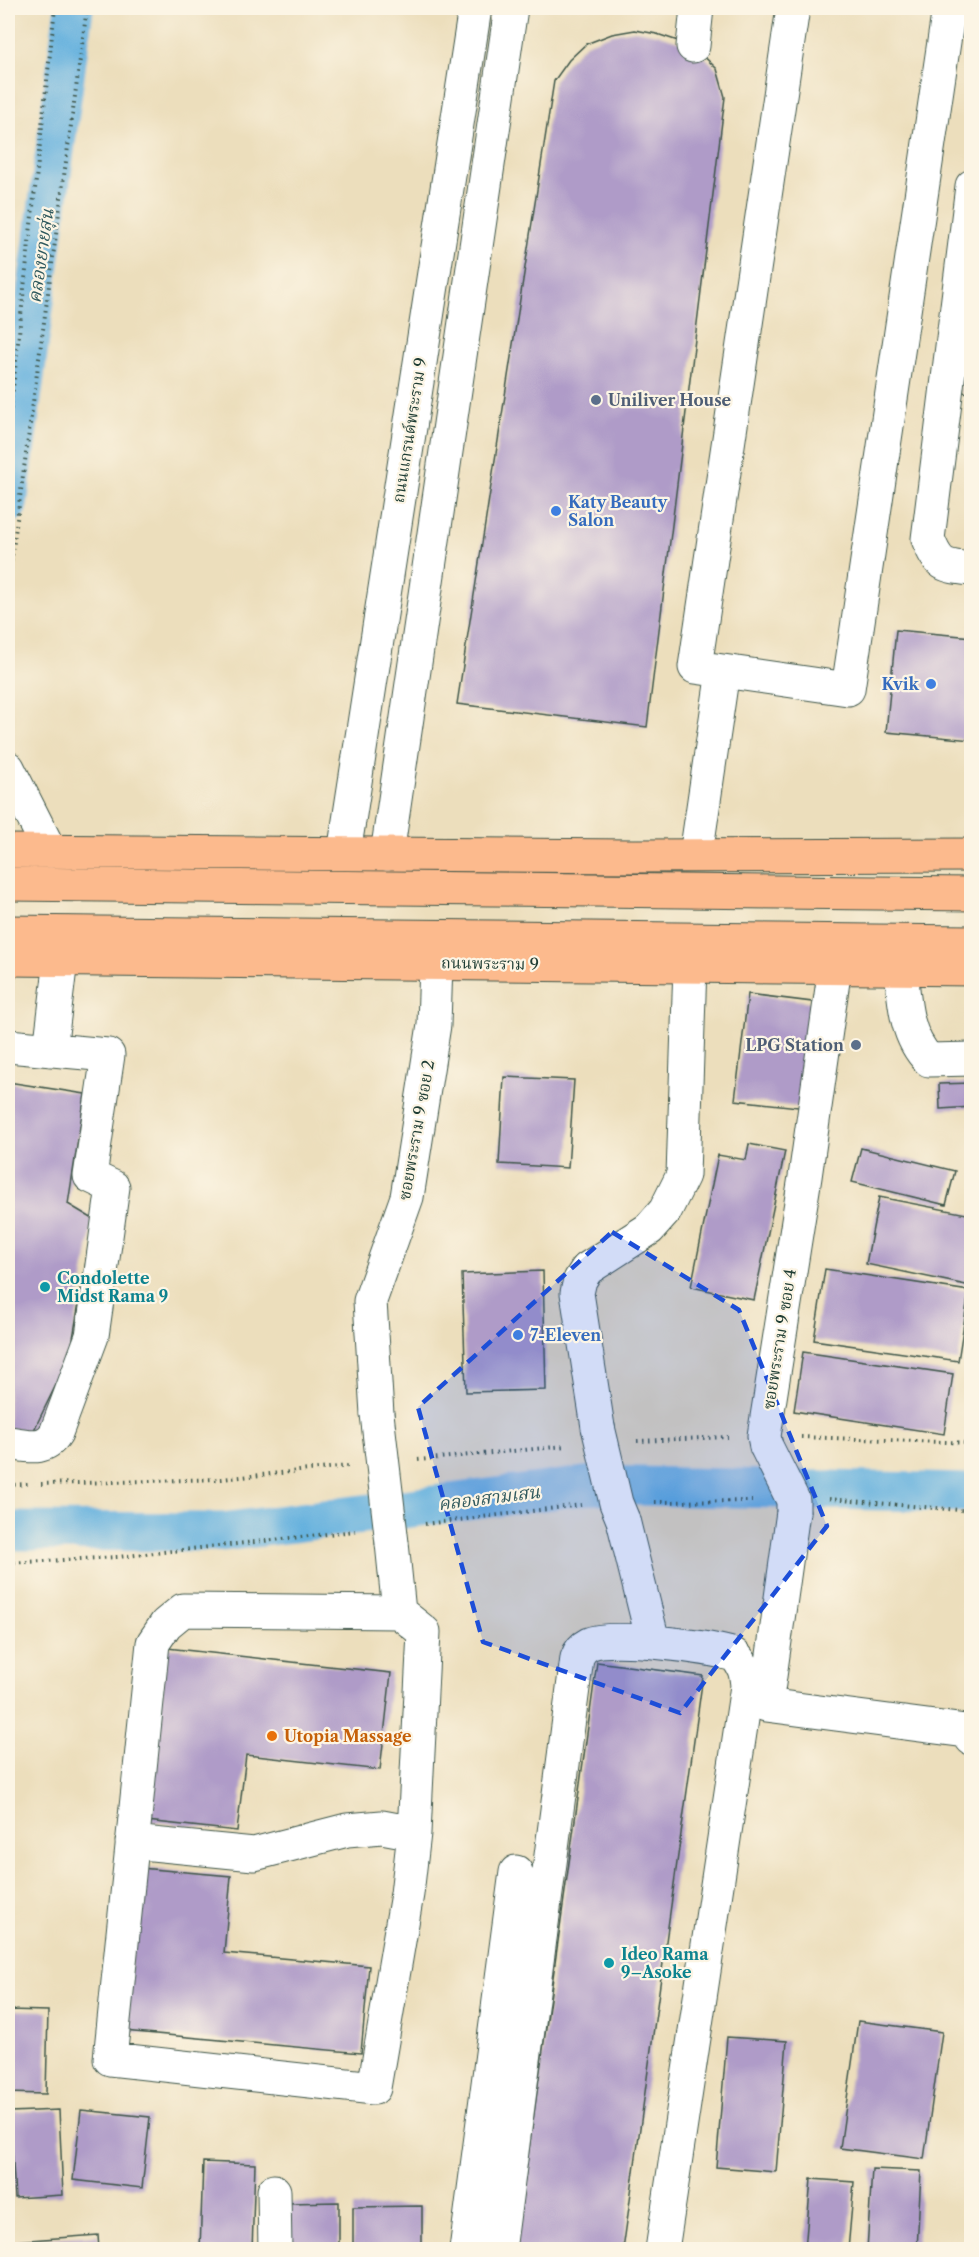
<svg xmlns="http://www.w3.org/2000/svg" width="979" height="2257" viewBox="0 0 979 2257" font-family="'Libre Caslon Text','Noto Serif Thai',serif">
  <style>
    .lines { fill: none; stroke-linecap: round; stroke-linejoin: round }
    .canal { stroke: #65b1de; stroke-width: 39 }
    .building { fill: #af9bc8 }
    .minor-casing { stroke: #3e5548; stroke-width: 35 }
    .major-casing { stroke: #3e5548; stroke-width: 35 }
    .path { stroke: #3e5548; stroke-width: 4; stroke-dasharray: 1.5 4.5; stroke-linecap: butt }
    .minor { stroke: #fff; stroke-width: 33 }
    .major { stroke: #fcba8d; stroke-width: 33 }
    .minor-bridge-casing { stroke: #3e5548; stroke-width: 35; stroke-linecap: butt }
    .minor-bridge { stroke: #fff; stroke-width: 33 }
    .marked { fill: #1d4ed8; fill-opacity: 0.2; stroke: #1d4ed8; stroke-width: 4.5; stroke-dasharray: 12 8; stroke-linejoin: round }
    .service-dot { fill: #5c6f8a; stroke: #fcf5e5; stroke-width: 2 }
    .shop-dot { fill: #3f7fe0; stroke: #fcf5e5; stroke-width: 2 }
    .culture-dot { fill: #0f9aa8; stroke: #fcf5e5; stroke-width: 2 }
    .food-dot { fill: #e8710a; stroke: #fcf5e5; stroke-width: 2 }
    .labels { text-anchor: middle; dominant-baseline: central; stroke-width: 4.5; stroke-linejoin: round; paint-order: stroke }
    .service-label { font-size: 16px; font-weight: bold; fill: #4e5e75; stroke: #fcf5e5; text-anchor: start }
    .street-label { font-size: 16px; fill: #1f3d34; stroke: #fcf5e5 }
    .shop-label { font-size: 16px; font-weight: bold; fill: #366cbe; stroke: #fcf5e5; text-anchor: start }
    .culture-label { font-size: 16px; font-weight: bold; fill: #0d838f; stroke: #fcf5e5; text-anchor: start }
    .food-label { font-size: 16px; font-weight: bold; fill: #c56008; stroke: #fcf5e5; text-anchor: start }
    .water-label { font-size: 18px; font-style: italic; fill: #305a5e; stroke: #fcf5e5 }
  </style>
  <rect width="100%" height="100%" fill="#fcf5e5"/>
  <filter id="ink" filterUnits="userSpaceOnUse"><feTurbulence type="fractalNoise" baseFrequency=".0167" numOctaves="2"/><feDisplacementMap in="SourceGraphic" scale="12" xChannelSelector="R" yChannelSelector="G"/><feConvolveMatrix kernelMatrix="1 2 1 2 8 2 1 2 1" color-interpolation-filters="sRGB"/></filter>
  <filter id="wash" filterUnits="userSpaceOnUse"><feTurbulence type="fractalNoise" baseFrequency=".008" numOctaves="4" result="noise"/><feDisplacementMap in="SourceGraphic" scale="24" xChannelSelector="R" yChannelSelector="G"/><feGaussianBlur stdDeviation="1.35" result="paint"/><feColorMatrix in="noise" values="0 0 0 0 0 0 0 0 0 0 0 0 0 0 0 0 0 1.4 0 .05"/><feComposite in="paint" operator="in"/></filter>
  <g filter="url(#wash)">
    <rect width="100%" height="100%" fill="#ecdebc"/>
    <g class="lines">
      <path class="canal" d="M8 504 74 8
        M8 1531 222 1532 592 1485 972 1493"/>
    </g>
    <g id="blocks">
      <path class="building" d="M635 30 657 34 693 46 717 69 725 97 647 727 457 704 554 81 569 60 586 44 612 34Z
        M972 318V393L961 392Z
        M896 630 972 637V740L886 732Z
        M748 994 820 1003 807 1108 735 1100Z
        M504 1077 574 1080 568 1168 499 1164Z
        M8 1082 85 1094 68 1204 93 1219 70 1356 33 1432 8 1428Z
        M972 1083V1107L940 1109 939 1084Z
        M749 1144 785 1151 754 1300 691 1287 718 1155 746 1160Z
        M861 1148 955 1171 946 1205 852 1182Z
        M879 1197 972 1215 971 1286 866 1264Z
        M825 1269 969 1291 958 1361 814 1340Z
        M543 1271 546 1390 466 1392 462 1274Z
        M803 1352 953 1374 944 1434 794 1411Z
        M167 1648 391 1673 380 1770 246 1755 237 1831 147 1821Z
        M597 1662 703 1676 623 2250H515Z
        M140 1868 231 1876 224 1953 369 1966 361 2053 124 2031Z
        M8 2010 48 2011 46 2094 8 2093Z
        M858 2021 942 2032 924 2159 840 2148Z
        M727 2037 787 2041 776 2172 716 2167Z
        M59 2110 63 2195 15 2198 10 2112Z
        M81 2110 150 2117 142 2188 73 2180Z
        M203 2162 255 2164 252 2250H200Z
        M872 2169 921 2171 917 2250H867Z
        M811 2179 854 2182 848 2250H805Z
        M339 2202V2250H288V2203Z
        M422 2206V2250H353V2207Z
        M98 2235 99 2250H17L16 2241Z"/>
    </g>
  </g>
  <g filter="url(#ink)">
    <use href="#blocks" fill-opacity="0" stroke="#3e5548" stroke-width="1.5"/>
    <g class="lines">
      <defs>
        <path id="minor" d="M793 8 695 667 848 689 949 8
          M693 46 697 8
          M972 186 928 539C939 566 943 566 972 569
          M8 768 50 851
          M344 853 475 8
          M387 854 511 8
          M696 855 723 671
          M901 967C904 1000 905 1036 929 1060L972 1059
          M8 1046 108 1055 90 1176 113 1187 92 1336 56 1433C44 1452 27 1445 8 1443
          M50 1050 61 960
          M377 1414 370 1301 407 1197 434 1025 436 963
          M598 1427 577 1293 580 1280 587 1269 649 1229 665 1211 683 1175 690 966
          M766 1446 764 1436 805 1177 835 967
          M793 1512 766 1705 966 1731 972 1739
          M623 1520 653 1641
          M392 1543 399 1612 424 1632 414 1833 407 1894 374 2088 110 2059 153 1643 166 1624 183 1610 399 1612
          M132 1842 254 1854 347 1830 382 1827 414 1833
          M274 2191 275 2250
          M466 2250 516 1872
          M499 2250 577 1658C579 1652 583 1647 589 1644 611 1634 709 1647 734 1655 744 1664 746 1673 747 1686L662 2250"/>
        <path id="major" d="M8 851 633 856 972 855
          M8 884 972 894
          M8 932 972 942
          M8 959 972 969"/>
      </defs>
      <use href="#minor" class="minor-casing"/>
      <use href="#major" class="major-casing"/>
      <path class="path" d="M8 433 55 8
        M8 585 87 8
        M801 1437 972 1443
        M637 1441 728 1437
        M418 1460 566 1446
        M41 1484 222 1479 348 1466
        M8 1485 28 1484
        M829 1499 972 1511
        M655 1502 752 1501
        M425 1524 581 1505
        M8 1563 118 1557 355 1531"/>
      <use href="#minor" class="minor"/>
      <use href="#major" class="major"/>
      <defs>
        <path id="minor-bridge" d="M377 1414 392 1543
          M598 1427 616 1503 623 1520
          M766 1446 793 1500V1512"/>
      </defs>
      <use href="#minor-bridge" class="minor-bridge-casing"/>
      <use href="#minor-bridge" class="minor-bridge"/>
    </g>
  </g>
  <path class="marked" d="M612 1232 739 1310 827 1526 680 1713 483 1642 418 1407Z"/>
  <g class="service-dot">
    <circle cx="596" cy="400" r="6"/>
    <circle cx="856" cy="1045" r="6"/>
  </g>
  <g class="shop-dot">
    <circle cx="556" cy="511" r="6"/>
    <circle cx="931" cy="684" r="6"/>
    <circle cx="518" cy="1335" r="6"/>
  </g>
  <g class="culture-dot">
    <circle cx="45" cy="1287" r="6"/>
    <circle cx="609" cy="1963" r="6"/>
  </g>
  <circle class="food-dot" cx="272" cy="1736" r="6"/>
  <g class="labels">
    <g class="service-label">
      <text x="608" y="400">Uniliver House</text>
      <text x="844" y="1045" text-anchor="end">LPG Station</text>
    </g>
    <g class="street-label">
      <text transform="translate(409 430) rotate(-81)">ถนนแกรนด์พระราม 9</text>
      <text transform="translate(490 963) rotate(1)">ถนนพระราม 9</text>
      <text transform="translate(416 1130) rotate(-80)">ซอยพระราม 9 ซอย 2</text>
      <text transform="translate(779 1339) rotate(-81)">ซอยพระราม 9 ซอย 4</text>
    </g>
    <g class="shop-label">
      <text x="568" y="502">Katy Beauty<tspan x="568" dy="18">Salon</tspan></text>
      <text x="919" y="684" text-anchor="end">Kvik</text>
      <text x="530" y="1335">7-Eleven</text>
    </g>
    <g class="culture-label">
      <text x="57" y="1278">Condolette<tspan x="57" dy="18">Midst Rama 9</tspan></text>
      <text x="621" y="1954">Ideo Rama<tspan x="621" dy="18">9–Asoke</tspan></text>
    </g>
    <g class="food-label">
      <text x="284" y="1736">Utopia Massage</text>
    </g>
    <g class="water-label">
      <text transform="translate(41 256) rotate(-82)">คลองยายสุ่น</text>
      <text transform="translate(489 1498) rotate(-7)">คลองสามเสน</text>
    </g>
  </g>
  <rect width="979" height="2257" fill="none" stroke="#fcf5e5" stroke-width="30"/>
</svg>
